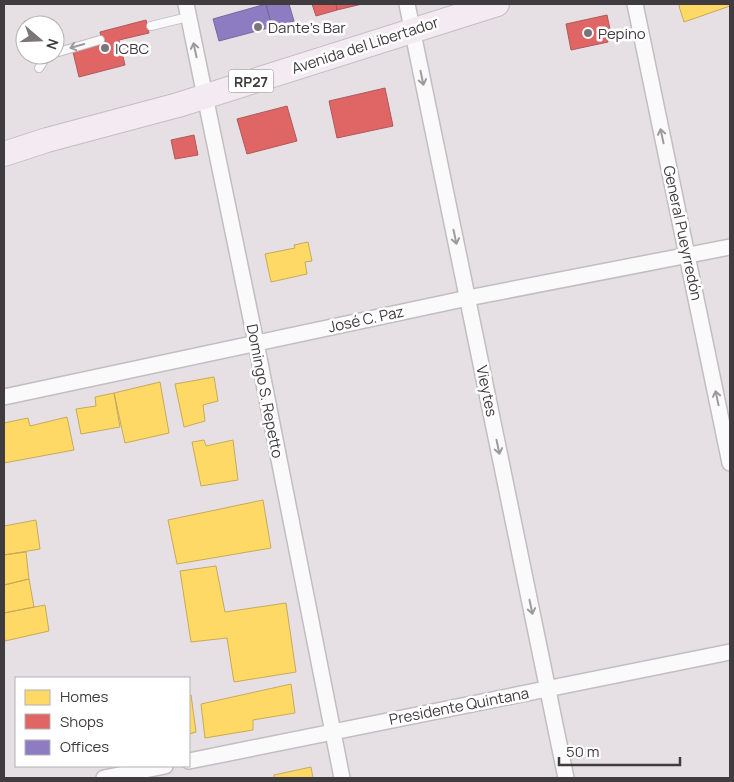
<svg xmlns="http://www.w3.org/2000/svg" width="734" height="782" viewBox="0 0 734 782" font-family="Manrope,sans-serif">
  <style>
    .homes { fill: #ffd966; stroke: #c6aa5a }
    .shops { fill: #e06666; stroke: #b0595a }
    .offices { fill: #8e7cc3; stroke: #77689b }
    .lines { fill: none; stroke-linecap: round; stroke-linejoin: round }
    .lane-casing { stroke: #c2bdc1; stroke-width: 10 }
    .street-casing { stroke: #c2bdc1; stroke-width: 18 }
    .primary-casing { stroke: #c2bec0; stroke-width: 26 }
    .lane { stroke: #fbfafb; stroke-width: 8 }
    .street { stroke: #fbfafb; stroke-width: 15 }
    .primary { stroke: #f4eaf1; stroke-width: 24 }
    .oneway { stroke: #9e9a9c }
    .poi-dot { fill: #7a7578; stroke: #fff; stroke-width: 2 }
    .labels { text-anchor: middle; dominant-baseline: central; stroke-width: 5; stroke-linejoin: round; paint-order: stroke }
    .shield { fill: #fff; stroke: #797678; stroke-width: 1 }
    .shield-label { font-size: 14px; font-weight: bold; fill: #403b3e }
    .poi-label { font-size: 15px; fill: #403b3e; stroke: #fff; text-anchor: start }
    .street-label { font-size: 15px; fill: #403b3e; stroke: #fff }
  </style>
  <rect width="100%" height="100%" fill="#e6e0e4"/>
  <path class="homes" d="M680 4H730V6L684 22 679 6Z
    M308 242 312 261 305 262 307 274 271 282 265 254 295 248 294 245Z
    M214 377 218 401 203 405 205 421 184 427 175 384Z
    M160 382 169 433 125 443 114 393Z
    M114 393 120 427 81 434 76 409 96 406 95 397Z
    M67 417 74 450 4 463V423L28 418 30 426Z
    M204 440 206 446 233 440 238 480 201 486 192 442Z
    M263 500 271 548 177 564 168 520Z
    M36 520 40 549 4 555V526Z
    M26 552 29 579 4 585V555Z
    M216 566 225 612 286 603 296 672 234 682 227 638 191 642 180 571Z
    M29 579 34 607 4 613V585Z
    M45 605 49 631 5 641 4 635V613Z
    M291 684 295 713 253 720V730L205 738 201 704Z
    M191 695 196 732 189 734V696Z
    M311 767 313 778H274V775Z"/>
  <path class="shops" d="M312 4H336L337 10 316 16Z
    M336 4H362L337 10Z
    M607 15 610 29H606L608 42 571 50 566 24Z
    M146 20 149 33 119 40 125 65 79 77 73 52 103 44 100 32Z
    M385 88 393 126 337 138 329 101Z
    M287 106 297 141 247 154 237 119Z
    M194 135 198 155 175 159 171 140Z"/>
  <path class="offices" d="M266 4H289L294 21 272 27Z
    M266 4 272 27 219 41 213 19Z"/>
  <g class="lines">
    <defs>
      <path id="lane" d="M151 26 188 17
        M55 53 100 40
        M39 68 45 59 51 55"/>
      <path id="street" d="M186 4 256 343 342 778
        M407 4 566 778
        M635 4 730 463
        M4 397 468 298 730 247
        M189 761 730 652
        M104 778 165 766"/>
      <path id="primary" d="M4 154 47 140 178 105 497 4"/>
    </defs>
    <use href="#lane" class="lane-casing"/>
    <use href="#street" class="street-casing"/>
    <use href="#primary" class="primary-casing"/>
    <use href="#lane" class="lane"/>
    <use href="#street" class="street"/>
    <use href="#primary" class="primary"/>
  </g>
  <defs><path id="oneway-shaft" d="M-6 0H5M1.5-3L5.5 0L1.5 3" fill="none" stroke-width="1.6" stroke-linecap="round" stroke-linejoin="round" transform="scale(1.25)"/></defs>
  <g class="oneway">
    <use href="#oneway-shaft" transform="translate(77 46) rotate(164)"/>
    <use href="#oneway-shaft" transform="translate(195 50) rotate(-102)"/>
    <use href="#oneway-shaft" transform="translate(422 78) rotate(78)"/>
    <use href="#oneway-shaft" transform="translate(662 136) rotate(-102)"/>
    <use href="#oneway-shaft" transform="translate(455 237) rotate(78)"/>
    <use href="#oneway-shaft" transform="translate(717 398) rotate(-102)"/>
    <use href="#oneway-shaft" transform="translate(498 447) rotate(78)"/>
    <use href="#oneway-shaft" transform="translate(531 607) rotate(78)"/>
  </g>
  <g class="poi-dot">
    <circle cx="258" cy="27" r="5"/>
    <circle cx="588" cy="33" r="5"/>
    <circle cx="105" cy="48" r="5"/>
  </g>
  <g class="labels">
    <rect class="shield" x="228.5" y="69.5" width="45" height="23" rx="4"/>
    <g class="shield-label">
      <text x="251" y="81">RP27</text>
    </g>
    <g class="poi-label">
      <text x="268" y="27">Dante's Bar</text>
      <text x="598" y="33">Pepino</text>
      <text x="115" y="48">ICBC</text>
    </g>
    <g class="street-label">
      <text transform="translate(365 45) rotate(-18)">Avenida del Libertador</text>
      <text transform="translate(683 233) rotate(78)">General Pueyrredón</text>
      <text transform="translate(366 319) rotate(-12)">José C. Paz</text>
      <text transform="translate(265 391) rotate(79)">Domingo S. Repetto</text>
      <text transform="translate(487 391) rotate(78)">Vieytes</text>
      <text transform="translate(459 706) rotate(-11)">Presidente Quintana</text>
    </g>
  </g>
  <rect width="734" height="782" fill="none" stroke="#403b3e" stroke-width="10"/>
  <rect x="15" y="677" width="175" height="90" fill="#ffffff" stroke="#b3b1b2"/>
  <rect x="25" y="690" width="25" height="15" fill="#ffd966" stroke="#b3b1b2"/>
  <text x="60" y="702" font-size="15" fill="#403b3e">Homes</text>
  <rect x="25" y="714" width="25" height="15" fill="#e06666" stroke="#b3b1b2"/>
  <text x="60" y="727" font-size="15" fill="#403b3e">Shops</text>
  <rect x="25" y="740" width="25" height="15" fill="#8e7cc3" stroke="#b3b1b2"/>
  <text x="60" y="752" font-size="15" fill="#403b3e">Offices</text>
  <g transform="translate(40 40) rotate(109)"><circle r="24" fill="#ffffff" stroke="#b3b1b2"/>
  <path d="M0-4L9 19L0 12L-9 19Z" fill="#7a7578"/>
  <text y="-8" font-size="14" font-weight="bold" text-anchor="middle" fill="#403b3e">N</text>
  </g>
  <path d="M559 757v8h121v-8" fill="none" stroke="#403b3e" stroke-width="2.5"/>
  <text x="566" y="757" font-size="15" fill="#403b3e" stroke="#ffffff" stroke-width="4" paint-order="stroke">50 m</text>
</svg>
